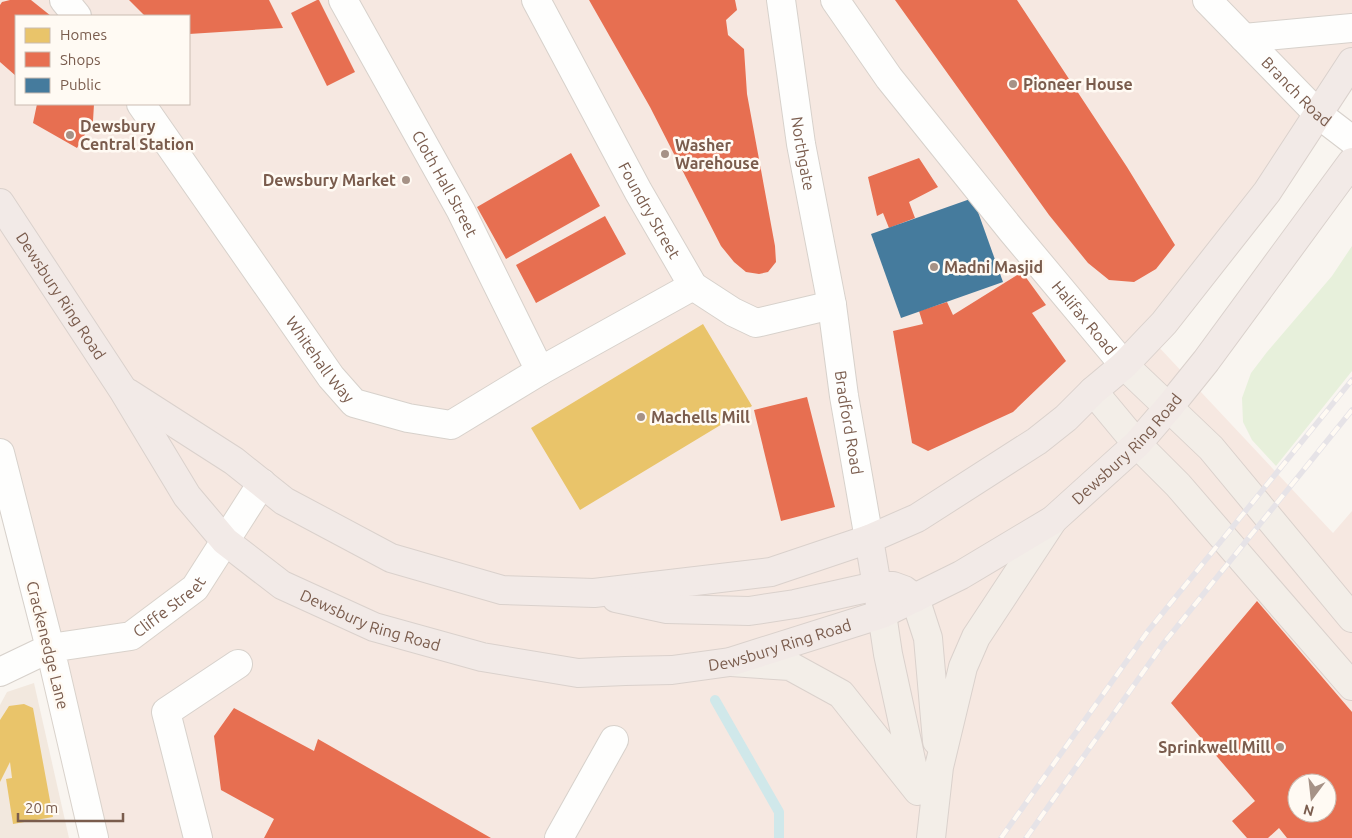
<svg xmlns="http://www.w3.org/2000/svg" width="1352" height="838" viewBox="0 0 1352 838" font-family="Ubuntu,sans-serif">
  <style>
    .residential { fill: #f2e8de }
    .commercial { fill: #f6e8e1; fill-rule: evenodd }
    .green { fill: #e7f0db }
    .homes { fill: #e9c46a }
    .shops { fill: #e76f51; fill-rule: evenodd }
    .public { fill: #457b9d }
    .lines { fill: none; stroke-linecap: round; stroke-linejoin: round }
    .stream { stroke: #d0e8ea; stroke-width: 10 }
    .street-casing { stroke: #d7d1cb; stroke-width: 30 }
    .secondary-casing { stroke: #d9d2cb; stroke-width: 30 }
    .primary-casing { stroke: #dad1cc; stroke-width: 30 }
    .highway-casing { stroke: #dad1cc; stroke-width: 30 }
    .street { stroke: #fefefd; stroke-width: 28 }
    .secondary { stroke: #fefefd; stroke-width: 28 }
    .primary { stroke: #f3eee8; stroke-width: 28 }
    .highway { stroke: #f2eae7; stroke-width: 28 }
    .rail-casing { stroke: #e6e3e7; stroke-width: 5.5 }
    .rail { stroke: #fffaf3; stroke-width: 4; stroke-dasharray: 11; stroke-linecap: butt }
    .poi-dot { fill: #a69286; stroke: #fffaf3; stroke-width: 2 }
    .labels { text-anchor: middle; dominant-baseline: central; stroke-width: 5; stroke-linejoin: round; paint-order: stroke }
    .poi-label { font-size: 16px; font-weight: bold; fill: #7a5c4d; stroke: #fffaf3; text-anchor: start }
    .street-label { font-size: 16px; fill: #7a5c4d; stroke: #fffaf3 }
  </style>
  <rect width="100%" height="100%" fill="#f9f5f0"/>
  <path class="residential" d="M34 683 69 838H0V705L7 692Z"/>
  <path class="commercial" d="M0 0H1352V64L1267 192 1141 328 1333 533 1352 511V838H94L0 453ZM16 16H189V104H16ZM1297 783H1327V813H1297Z"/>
  <path class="green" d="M1352 246V371L1276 466 1252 440 1243 422 1242 398 1251 373 1267 352 1332 276Z"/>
  <path class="homes" d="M703 324 752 406 580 510 531 428Z
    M24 704 33 708 53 817 13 824 6 779 12 778 10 762 0 782V720L9 706Z"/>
  <path class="shops" d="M10 0H31L51 16H16V76L0 62V5L2 2Z
    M129 0H269L283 28 189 34V16H145Z
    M317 0H319L355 72 327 86 291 13Z
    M589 0H735L737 10 726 20 728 35 744 49 747 94 775 246 776 262 768 272 759 274 746 272 734 262 721 246 650 107Z
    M895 0H1017L1127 167 1175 245 1156 269 1134 282 1109 280 1088 263 1049 215Z
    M37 104H94L93 121 77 148 33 123Z
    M571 153 600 206 506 259 477 207Z
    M919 158 938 187 909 202 915 218 889 228 883 213 877 216 868 177Z
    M605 216 626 254 536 303 516 265Z
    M1022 272 1046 305 1032 313 1066 361 1013 412 928 451 912 443 893 331 923 324 919 311 947 302 953 315Z
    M807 397 835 507 781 521 754 410Z
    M1257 601 1352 712V838H1287L1279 828 1268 838H1247L1232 821 1255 801 1171 703ZM1297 783H1327V813H1297Z
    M234 708 314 751 318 739 491 838H264L274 819 221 790 214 736Z"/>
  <path class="public" d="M973 198 1003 282 901 318 871 234Z"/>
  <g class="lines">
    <path class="stream" d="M715 700 779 812V838"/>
    <defs>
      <g id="street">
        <path d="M64 0 77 16"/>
        <path id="s1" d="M343 0 461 211 540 371"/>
        <path id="s2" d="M536 0 638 191 693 286 733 312 756 323 832 305"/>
        <path id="s3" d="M781 0 801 144 832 305 844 396 869 539"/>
        <path id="s4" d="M835 0 889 78 1012 231 1124 365"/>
        <path id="s5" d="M1207 0 1318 114 1352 140"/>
        <path d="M1244 38 1352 28"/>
        <path id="s6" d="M141 104 331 377 354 403 408 418 451 425 540 371 693 286"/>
        <path d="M0 453 50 648 0 672"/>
        <path d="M198 838 166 712 238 664"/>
        <path d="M559 838 614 740"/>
      </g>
      <g id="secondary">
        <path id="s7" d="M94 838 50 648 131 636 195 588 262 483"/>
      </g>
      <path id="primary" d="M1124 365 1211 448 1352 618
        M1093 391 1137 444 1178 485 1352 686
        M915 598 928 638 937 741
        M882 614 888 654 916 783
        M731 662 790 666 841 694 918 791
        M931 838 939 767 963 667 976 637 1053 520"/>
      <g id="highway">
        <path id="s8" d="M0 203 123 390 187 496 225 541 282 585 374 627 482 657 578 673 625 671 672 670 730 662 882 614 961 575 1053 520 1137 444 1169 407 1206 361 1352 162"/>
        <path d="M128 393 234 461 284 501 391 558 502 590 594 593 771 572 869 539 917 518 1037 441 1066 418 1093 391 1124 365 1164 323 1267 192 1352 62"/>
        <path d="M869 539 880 604"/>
        <path d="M616 598 667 609 749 611 795 604 876 586H893L904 590 915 598"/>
      </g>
    </defs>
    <use href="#street" class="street-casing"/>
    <use href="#secondary" class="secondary-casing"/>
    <use href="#primary" class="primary-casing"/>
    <use href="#highway" class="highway-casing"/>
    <use href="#street" class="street"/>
    <use href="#secondary" class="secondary"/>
    <use href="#primary" class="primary"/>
    <use href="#highway" class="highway"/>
    <defs>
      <path id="rail" d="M1001 838 1148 631 1352 380
        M1026 838 1163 644 1352 410"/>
    </defs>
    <use href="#rail" class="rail-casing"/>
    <use href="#rail" class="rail"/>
  </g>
  <g class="poi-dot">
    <circle cx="1013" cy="84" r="5"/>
    <circle cx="70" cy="135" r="5"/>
    <circle cx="665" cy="154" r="5"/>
    <circle cx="406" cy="180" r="5"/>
    <circle cx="934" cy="267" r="5"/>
    <circle cx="641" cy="417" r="5"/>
    <circle cx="1280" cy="747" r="5"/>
  </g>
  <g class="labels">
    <g class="poi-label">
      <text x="1023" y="84">Pioneer House</text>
      <text x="80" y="126">Dewsbury<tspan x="80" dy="18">Central Station</tspan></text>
      <text x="675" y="145">Washer<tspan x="675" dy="18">Warehouse</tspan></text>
      <text x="396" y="180" text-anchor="end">Dewsbury Market</text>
      <text x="944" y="267">Madni Masjid</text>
      <text x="651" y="417">Machells Mill</text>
      <text x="1270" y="747" text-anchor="end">Sprinkwell Mill</text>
    </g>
    <g class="street-label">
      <text stroke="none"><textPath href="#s5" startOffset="128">Branch Road</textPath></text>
      <text stroke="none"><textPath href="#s3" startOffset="155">Northgate</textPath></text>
      <text stroke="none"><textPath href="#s1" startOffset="210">Cloth Hall Street</textPath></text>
      <text stroke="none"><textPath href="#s2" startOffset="239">Foundry Street</textPath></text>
      <text stroke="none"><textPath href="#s8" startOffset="111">Dewsbury Ring Road</textPath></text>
      <text stroke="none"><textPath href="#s4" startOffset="404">Halifax Road</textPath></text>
      <text stroke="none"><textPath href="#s6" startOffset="312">Whitehall Way</textPath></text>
      <text stroke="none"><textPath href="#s3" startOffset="428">Bradford Road</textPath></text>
      <text stroke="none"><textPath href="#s8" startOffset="1399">Dewsbury Ring Road</textPath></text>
      <text stroke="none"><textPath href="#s7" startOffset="325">Cliffe Street</textPath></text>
      <text stroke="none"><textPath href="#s8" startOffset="574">Dewsbury Ring Road</textPath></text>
      <text stroke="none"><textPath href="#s8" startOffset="994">Dewsbury Ring Road</textPath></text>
      <text transform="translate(48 645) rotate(76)">Crackenedge Lane</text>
    </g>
  </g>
  <rect x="15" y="15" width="175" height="90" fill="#fffaf3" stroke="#cabbb1"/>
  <rect x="25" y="28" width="25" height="15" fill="#e9c46a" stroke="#cabbb1"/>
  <text x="60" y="40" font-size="15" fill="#7a5c4d">Homes</text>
  <rect x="25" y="52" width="25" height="15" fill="#e76f51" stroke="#cabbb1"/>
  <text x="60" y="65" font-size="15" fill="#7a5c4d">Shops</text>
  <rect x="25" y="78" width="25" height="15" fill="#457b9d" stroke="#cabbb1"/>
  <text x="60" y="90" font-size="15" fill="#7a5c4d">Public</text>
  <g transform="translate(1312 798) rotate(195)"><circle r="24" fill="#fffaf3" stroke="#cabbb1"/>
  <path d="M0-4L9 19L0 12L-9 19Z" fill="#a69286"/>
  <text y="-8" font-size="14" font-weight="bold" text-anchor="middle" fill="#7a5c4d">N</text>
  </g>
  <path d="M18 813v8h105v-8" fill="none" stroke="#7a5c4d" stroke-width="2.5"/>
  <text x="25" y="813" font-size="15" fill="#7a5c4d" stroke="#fffaf3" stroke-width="4" paint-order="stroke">20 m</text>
</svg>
